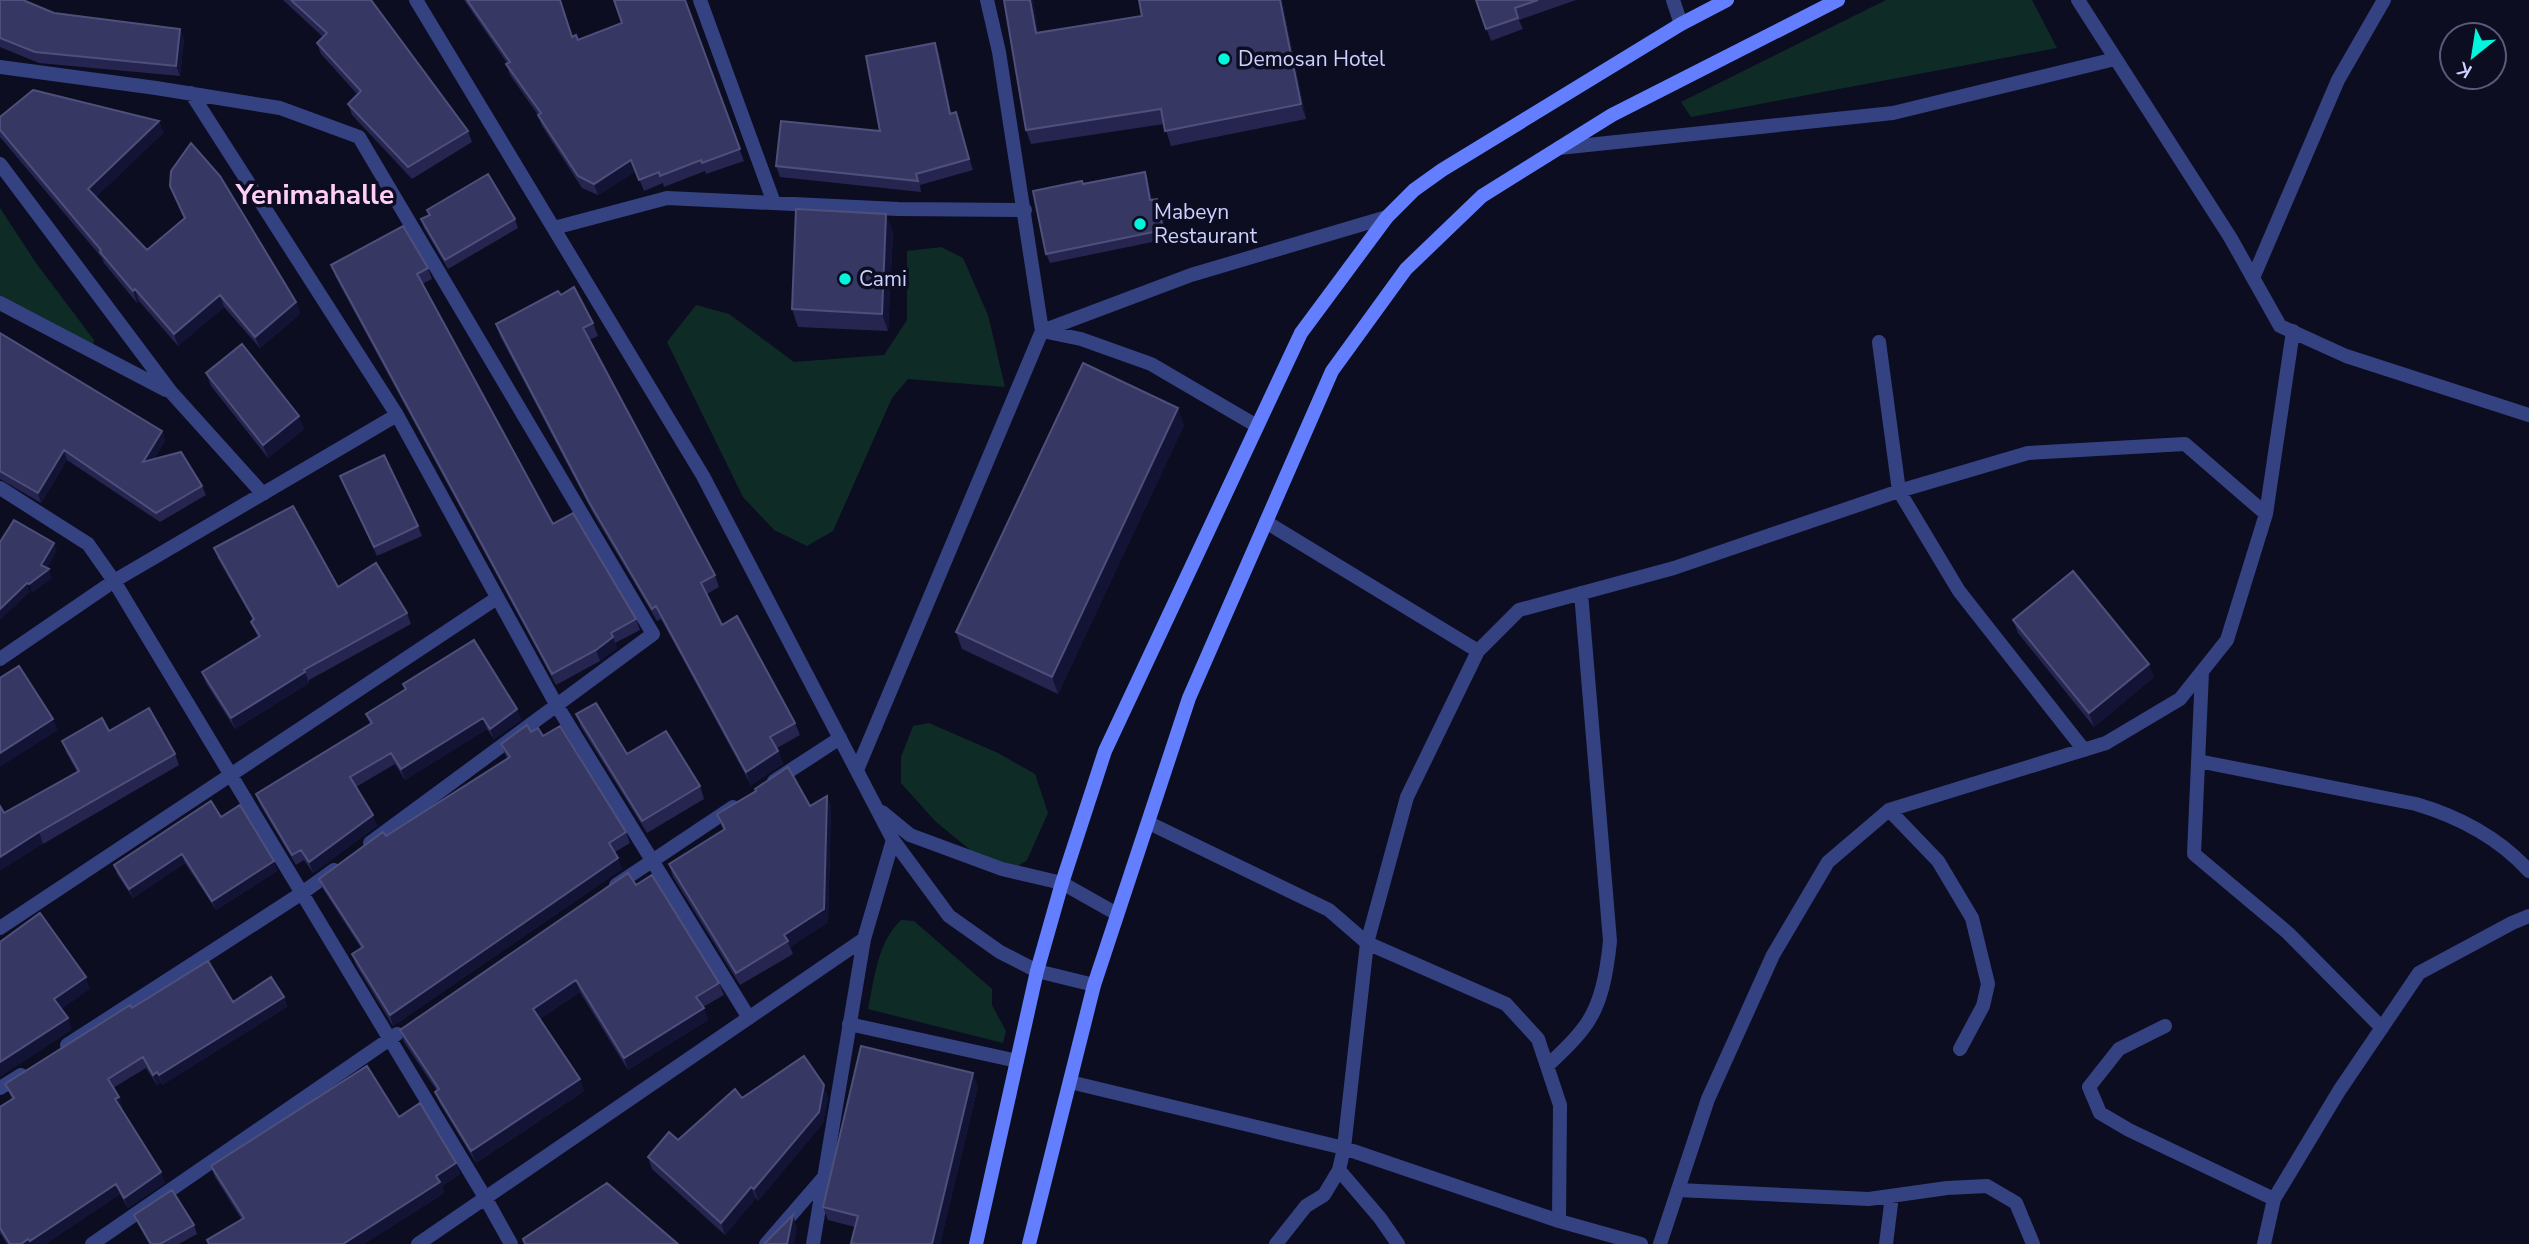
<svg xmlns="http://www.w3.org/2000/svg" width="2529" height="1244" viewBox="0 0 2529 1244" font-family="'Nunito Sans',sans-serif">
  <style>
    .green { fill: #0f2b25 }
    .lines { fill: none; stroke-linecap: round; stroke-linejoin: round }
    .service { stroke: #354282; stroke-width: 14 }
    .minor { stroke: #354282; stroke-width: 14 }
    .tertiary { stroke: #354282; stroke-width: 14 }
    .secondary { stroke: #637fff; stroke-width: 14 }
    .wall { fill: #252550 }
    .shaded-wall { fill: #131435 }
    .building { fill: #373763; stroke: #4e507b; stroke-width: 2 }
    .poi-dot { fill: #00f7de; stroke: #0c0d21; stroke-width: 2.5 }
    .labels { text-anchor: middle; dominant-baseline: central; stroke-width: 7; stroke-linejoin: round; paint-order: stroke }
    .poi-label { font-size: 21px; fill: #ccd1ff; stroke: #0c0d21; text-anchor: start }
    .district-label { font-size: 28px; font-weight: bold; fill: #ffcef7; stroke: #0c0d21 }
  </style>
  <rect width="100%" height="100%" fill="#0c0d21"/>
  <path class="green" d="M1886 0H2032L2057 48 1691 117 1681 102Z
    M0 208 36 263 94 340 93 347 0 296Z
    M941 247 963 258 988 315 1005 387 908 379 892 398 833 531 807 546 774 530 743 497 667 342 696 305 729 314 794 362 884 355 907 320V251Z
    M929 723 998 753 1035 774 1048 813 1027 860 1014 869 980 858 935 821 901 783V757L913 726Z
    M901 920 914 921 992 989V1005L1006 1031 1003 1043 868 1009C875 977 877 943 901 920Z"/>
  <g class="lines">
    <path class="service" d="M849 1024 1017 1061"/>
    <path class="minor" d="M700 0 774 203
      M987 0 999 52 1042 331 1081 339 1151 364 1257 426
      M1673 0 1681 24
      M2078 0 2230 237 2280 326 2346 356 2529 415
      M0 67 156 88 280 108 359 137 653 634 370 843
      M191 93 397 415 557 706 749 1018
      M1559 148 1893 113 2115 59
      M0 164 171 392 263 494
      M554 228 667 198 898 209 1025 210
      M2253 278 2338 80 2384 0
      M0 303 166 390
      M1879 342 1899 491 1959 591 2084 750
      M0 488 88 544 114 581 486 1199 511 1244
      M1266 522 1478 651
      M0 659 114 581 397 415
      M2202 672 2194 854 2288 933 2382 1028
      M2198 761 2416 804C2460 817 2498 837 2529 871
      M857 770 1042 331 1191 275 1387 217
      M774 781 840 738
      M1889 810 1938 861 1972 918 1988 984 1983 1006 1960 1049
      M1149 823 1329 910 1367 943 1344 1148 1559 1221 1641 1244
      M616 885 733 807
      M0 928 497 598
      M2165 1026 2119 1049 2089 1087 2100 1113 2129 1130 2274 1199
      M67 1045 302 893 334 870
      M1547 1066C1559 1055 1572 1043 1582 1030 1602 1006 1607 970 1610 941L1581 593
      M1070 1082 1344 1148 1339 1170 1324 1195 1306 1206 1276 1244
      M0 1088 21 1075
      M1339 1170 1380 1218 1398 1244
      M1678 1190 1869 1199 1947 1188 1987 1186 2016 1203 2033 1244
      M1559 1221 1560 1105 1538 1039 1506 1004 1367 943 1407 797 1478 651 1519 610 1674 568 1899 491 2028 453 2185 444 2266 514
      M92 1244 397 1034
      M418 1244 864 939 893 840
      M766 1244 824 1177
      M813 1244 864 939
      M1660 1244 1708 1099 1773 955 1828 862 1889 810 2106 743 2180 699 2227 640 2266 514 2293 331
      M1886 1244 1892 1196
      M2264 1244 2274 1199 2339 1091 2419 973 2512 923 2529 916"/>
    <path class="tertiary" d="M416 0 703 476 893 840 949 916 1000 952 1037 971 1094 985
      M882 812 910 835 1002 869 1062 883 1117 914"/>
    <path class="secondary" d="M976 1244 1037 971 1062 883 1105 751 1301 333 1387 217 1414 190 1442 170 1681 24 1727 0
      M1029 1244 1094 985 1189 698 1332 371 1406 269 1482 196 1612 115 1838 0"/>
  </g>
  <path class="wall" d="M0 0 54 13 180 29 184 39 180 76 39 63 0 47Z
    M283 0H371L468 131 472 142 412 179 352 115 348 104 358 95 321 54 317 43 323 37Z
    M464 0H560L572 36 578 40 685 0 744 161 706 174 705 171 664 187 663 183 644 191 636 171 598 195 582 188 542 126 538 115 510 75 506 64 507 63Z
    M1033 0 1038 33 1282 0 1306 119 1171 146 1164 124 1031 144 1026 130Z
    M1476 0H1576L1519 20 1523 29 1491 41Z
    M935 43 939 53 951 113 956 112 973 170 920 185 921 192 780 177 776 166 880 131Z
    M0 117 159 121 163 133 96 197 147 250 184 218 170 186 296 302 300 314 260 348 224 307 178 346 139 301 137 303 104 263 102 258 0 137Z
    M1145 172 1148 181 1152 200 1161 208 1167 239 1050 263 1046 254 1083 183Z
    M427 210 515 219 518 228 448 269 424 228 421 219 429 215Z
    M893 231 888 331 798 327 792 309Z
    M331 265 428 268 432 279 422 284 553 524 636 619 640 630 615 643 617 648 600 661 556 685 335 276Z
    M561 295 593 323 598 336 589 340 715 575 719 587 707 594 722 625 795 723 800 735 777 748 783 764 751 785 661 619 657 621 594 515 500 336 496 324Z
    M0 333 162 431 165 441 154 459 202 486 206 495 160 522 67 460 41 503 0 479Z
    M206 373 304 429 268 458 211 386Z
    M1184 425 1058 694 962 649 956 632Z
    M340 476 418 526 422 536 377 556Z
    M214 548 338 587 407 613 411 624 309 680V683L235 729 206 683 202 672 258 638 251 622 253 620 218 559Z
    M2013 620 2154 677 2094 727 2018 633Z
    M403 684 517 709 521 720 494 739 487 729 405 780 395 764 356 787 377 826 313 873 304 860 296 865 260 805 256 794 370 724 366 714 405 690Z
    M576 714 627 754 700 786 704 799 647 833 581 727Z
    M109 731 175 754 179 765 43 844 4 813 77 772 66 752 62 741Z
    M531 732 543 736 626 832 630 843 615 852 622 869 393 1026 356 965 352 954 361 948 323 889 319 879 507 759 501 744Z
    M827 796 831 808 828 922 790 947 793 954 740 985 673 877 669 864 723 830 717 814 810 806Z
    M221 817 274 861 277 871 216 910 185 863 133 898 117 874 114 865Z
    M636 885 719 983 724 995 703 1007 708 1020 628 1070 580 992 540 1019 584 1091 476 1163 440 1104 435 1092 437 1091 404 1042 400 1030Z
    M284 997 287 1007 162 1085 161 1082 157 1085 146 1068 113 1088 119 1097 122 1107 121 1108 165 1183 128 1208 120 1194 45 1244H7L0 1233V1107L12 1099 5 1084 132 1008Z
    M978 1086 940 1244H852L855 1227 828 1220 823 1207Z
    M828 1097 823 1123 758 1201 756 1198 725 1235 652 1169 648 1157 678 1140 742 1098Z
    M399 1117 456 1163 460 1174 442 1186 444 1193 364 1244H208L207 1240 242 1220 215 1177 211 1166Z
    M134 1215 194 1225 197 1234 179 1244H149L138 1224Z"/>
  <path class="shaded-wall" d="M1030 0H1033L1041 48 1036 33Z
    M1280 0H1282L1306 119 1301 104Z
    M180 29 184 39 180 76 176 66Z
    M935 43 939 53 953 124 950 114Z
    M956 112 960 122 973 170 969 159Z
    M159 121 163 133 92 201 88 189Z
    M631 160 636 171 598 195 594 184Z
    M1145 172 1148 181 1154 209 1150 200Z
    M1157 199 1161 208 1167 239 1163 230Z
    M886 214 893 231 888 331 882 314Z
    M135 289 139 301 137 303 133 291Z
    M220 295 224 307 178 346 174 334Z
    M296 302 300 314 260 348 255 337Z
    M1178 408 1184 425 1058 694 1052 677Z
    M299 416 304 429 268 458 263 445Z
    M162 431 165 441 146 472 143 462Z
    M64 450 67 460 41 503 38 493Z
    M54 543 57 551 44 573 41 565Z
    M49 569 52 578 32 593 29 584Z
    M27 583 30 592 0 620V609Z
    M613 637 617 648 600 661 596 650Z
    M2149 664 2154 677 2094 727 2089 713Z
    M305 672 309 683 235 729 231 718Z
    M517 709 521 720 494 739 490 729Z
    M483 718 487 729 405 780 401 769Z
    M53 719 58 730 0 767V753Z
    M778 751 783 764 751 785 746 772Z
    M827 796 831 808 828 922 790 947 784 935Z
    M373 815 377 826 313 873 309 862Z
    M39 832 43 844 0 871V857Z
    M182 854 185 863 133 898 129 889Z
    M618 858 622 869 393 1026 390 1015Z
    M274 861 277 871 216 910 212 901Z
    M86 977 90 989 59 1011 54 999Z
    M576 980 580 992 537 1021 533 1009Z
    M284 997 287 1007 162 1085 159 1075Z
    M704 1008 708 1020 628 1070 624 1058Z
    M68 1018 72 1030 0 1077V1062Z
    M157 1072 161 1082 157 1085 153 1075Z
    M973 1073 978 1086 940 1244H932Z
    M580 1079 584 1091 476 1163 471 1151Z
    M824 1085 828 1097 823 1123 758 1201 754 1189Z
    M119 1097 122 1107 119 1110 115 1099Z
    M456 1163 460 1174 442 1186 444 1193 364 1244H343Z
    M161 1172 165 1183 128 1208 124 1198Z
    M116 1184 120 1194 45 1244H30V1241Z
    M751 1187 756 1198 725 1235 721 1223Z
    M793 1215 797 1228 794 1244H787Z
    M28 1239 30 1244H21Z"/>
  <path class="building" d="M0 0H23L54 13 180 29 176 66 35 52 0 38Z
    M291 0H371L468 131 408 167 348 104 361 91 317 43 327 33Z
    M467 0H560L572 37 576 35 578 40 622 23 614 0H685L740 149 702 163 701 160 660 176 659 172 639 180 631 160 594 184 578 176 538 115 541 113 506 64 510 62Z
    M1004 0H1030L1036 33 1142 16 1139 0H1280L1301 104 1165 131 1161 109 1026 130Z
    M1476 0H1538L1515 8 1518 18 1486 29Z
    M935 43 950 114 956 112 969 159 916 174 918 181 776 166 781 121 880 131 866 56Z
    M33 90 159 121 88 189 147 250 185 218 170 186 171 171 191 143 220 176 296 302 255 337 220 295 174 334 135 289 133 291 100 252 101 250 0 130V117Z
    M1145 172 1150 200 1157 199 1163 230 1046 254 1033 191 1082 181 1083 184Z
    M488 174 515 219 445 260 421 219 430 215 427 210Z
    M796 209 886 214 882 314 792 309Z
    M403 226 428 268 417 274 553 524 573 513 636 619 611 633 613 637 596 650 552 674 331 265Z
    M574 287 593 323 583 328 715 575 701 583 722 625 737 616 795 723 770 737 778 751 746 772 656 606 652 609 589 502 496 324 558 291 561 295Z
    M0 333 162 431 143 462 181 452 202 486 156 513 64 450 38 493 0 471Z
    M242 344 299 416 263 445 206 373Z
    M1083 363 1178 408 1052 677 956 632Z
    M384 455 418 526 374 547 340 476Z
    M293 506 338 587 376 563 407 613 304 670 305 672 231 718 202 672 260 636 251 622 254 619 214 548Z
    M14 520 54 543 41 565 49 569 29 584 27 583 0 609V542Z
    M2073 571 2149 664 2089 713 2013 620Z
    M474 640 517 709 490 729 483 718 401 769 391 753 350 777 373 815 309 862 301 850 292 855 256 794 372 723 366 714 406 689 403 684Z
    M19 666 53 719 0 753V678Z
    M596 703 627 754 666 731 700 786 642 821 576 714Z
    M149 708 175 754 39 832 0 857V806L4 813 79 771 62 741 102 718 109 731Z
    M527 725 531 732 538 728 543 736 560 726 626 832 609 843 618 858 390 1015 352 954 363 947 319 879 383 832 386 836 510 757 501 744Z
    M788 767 810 806 827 796 824 909 784 935 788 941 736 973 669 864 725 829 717 814 756 791 755 789Z
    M211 801 221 817 240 805 274 861 212 901 182 854 129 889 114 865Z
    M628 873 636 885 652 875 719 983 696 997 704 1008 624 1058 576 980 533 1009 580 1079 471 1151 435 1092 439 1089 400 1030Z
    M40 913 86 977 54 999 68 1018 0 1062V942Z
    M208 961 233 1002 271 977 284 997 159 1075 157 1072 153 1075 143 1057 108 1079 119 1097 115 1099 161 1172 124 1198 116 1184 30 1241 28 1239 21 1244H10L0 1228V1107L14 1098 5 1084 130 1005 132 1008Z
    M861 1046 973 1073 932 1244H857L851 1243 858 1216 823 1207Z
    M804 1056 824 1085 819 1112 754 1189 751 1187 721 1223 648 1157 669 1132 678 1140 735 1089 742 1098Z
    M367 1066 399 1117 420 1103 456 1163 436 1176 440 1182 343 1244H209L207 1240 244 1218 211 1166Z
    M607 1183 678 1244H525L523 1239Z
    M172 1190 194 1225 160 1244H151L134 1215Z
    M793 1215 787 1244H764Z"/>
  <g class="poi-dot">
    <circle cx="1224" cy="59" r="7"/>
    <circle cx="1140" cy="224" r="7"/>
    <circle cx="845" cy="279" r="7"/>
  </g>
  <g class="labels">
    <g class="poi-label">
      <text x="1238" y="59">Demosan Hotel</text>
      <text x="1154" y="212">Mabeyn<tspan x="1154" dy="24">Restaurant</tspan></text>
      <text x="859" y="279">Cami</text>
    </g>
    <g class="district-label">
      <text x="315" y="195">Yenimahalle</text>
    </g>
  </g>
  <g transform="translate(2473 56) rotate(210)"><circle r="33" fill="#0c0d21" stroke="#595b7a" stroke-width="2"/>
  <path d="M0-5L12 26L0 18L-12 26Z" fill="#00f7de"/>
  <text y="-10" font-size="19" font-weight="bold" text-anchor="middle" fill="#ccd1ff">K</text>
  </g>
</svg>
